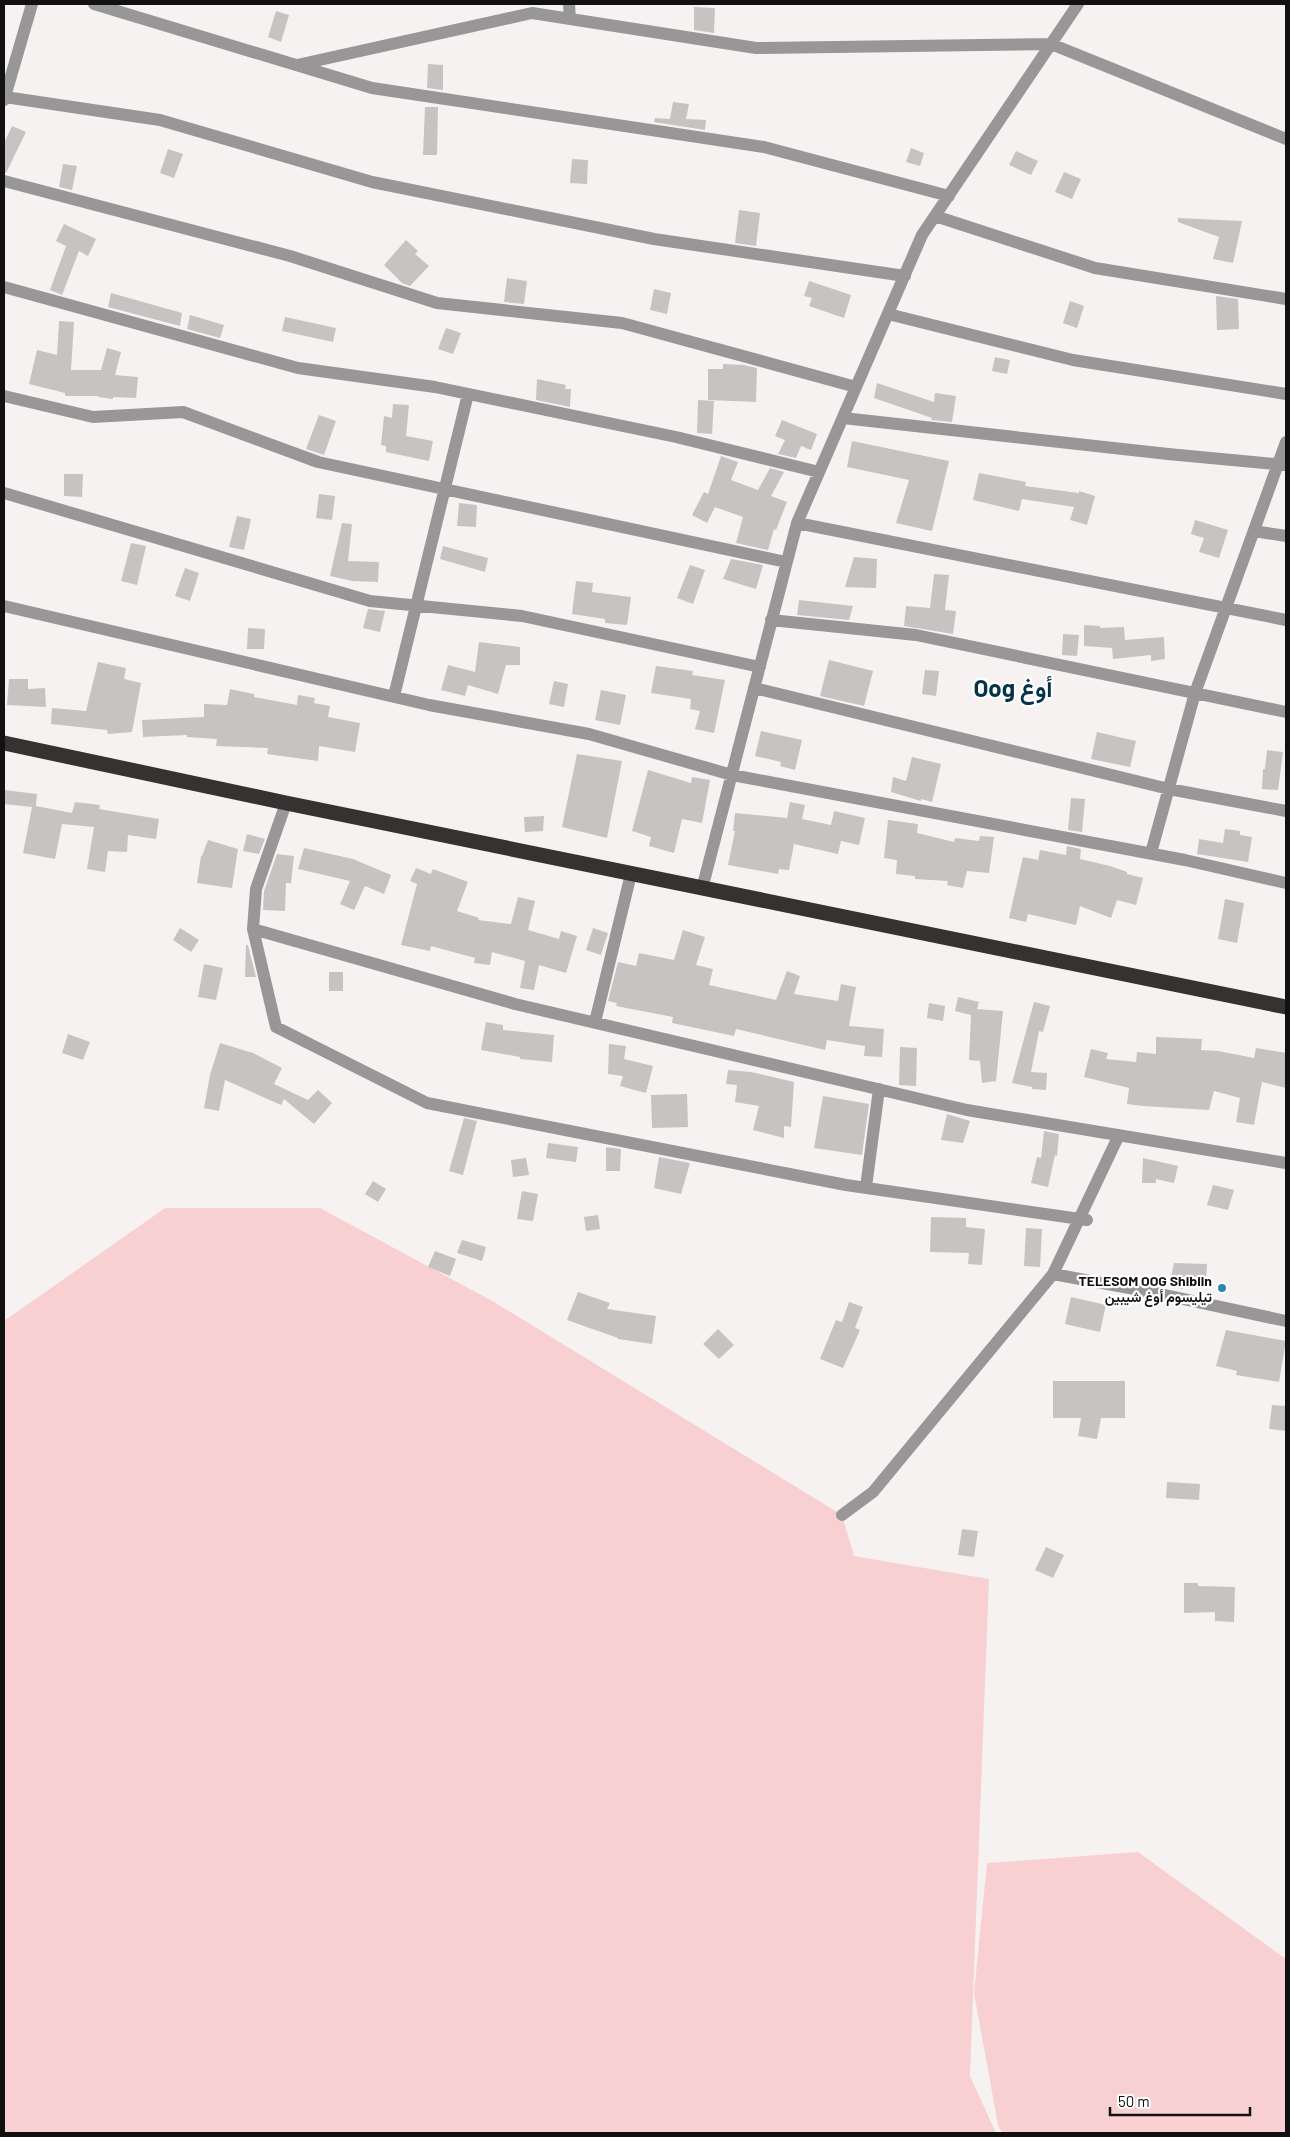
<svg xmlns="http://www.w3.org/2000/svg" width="1290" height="2137" viewBox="0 0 1290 2137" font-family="Barlow,Vazirmatn,sans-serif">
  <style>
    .green { fill: #f9d0d2 }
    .building { fill: #c8c3c3 }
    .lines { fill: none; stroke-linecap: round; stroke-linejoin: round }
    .street { stroke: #989696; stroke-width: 12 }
    .highway { stroke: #363232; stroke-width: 15 }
    .poi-dot { fill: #2786b2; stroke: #fff; stroke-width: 2 }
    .labels { text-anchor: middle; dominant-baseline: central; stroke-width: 4.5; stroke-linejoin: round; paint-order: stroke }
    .poi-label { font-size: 14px; font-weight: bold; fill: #121111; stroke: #fff; text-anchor: end }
    .town-label { font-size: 24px; font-weight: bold; fill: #053449; stroke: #fff }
  </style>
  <rect width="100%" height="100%" fill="#f7f2f2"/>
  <path class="green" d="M165 1208H320L494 1302 842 1515 854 1556 989 1579 970 2076 996 2133H4V1321Z
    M1138 1852 1286 1959V2133H1002L998 2125 974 1993 987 1863Z"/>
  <path class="building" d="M694 7 715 8 714 33 694 30Z
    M276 11 289 15 281 42 268 37Z
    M428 64 443 65V90L427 88Z
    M673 102 689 104 686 119 706 120 705 130 654 122 655 118 670 119Z
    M425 107H438L437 155H423Z
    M12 126 26 132 6 173H4V143Z
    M911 148 924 153 920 166 906 162Z
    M168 149 183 154 174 178 160 173Z
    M1016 151 1038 161 1031 175 1009 165Z
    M572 159 588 160 587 184 570 183Z
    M63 164 77 166 72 190 59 187Z
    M1064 172 1081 179 1072 199 1055 192Z
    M739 210 760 213 756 246 735 243Z
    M1178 218 1242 221 1233 263 1213 259 1219 237 1178 222Z
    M64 224 96 239 88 256 79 251 62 295 50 290 66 246 56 241Z
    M406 240 418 251 415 254 429 266 410 286 402 283 384 265Z
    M507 278 527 281 524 304 504 302Z
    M809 281 851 295 844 318 809 306 812 298 804 296Z
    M654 289 671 293 667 314 650 310Z
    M111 293 182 313 180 326 108 307Z
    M1216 296 1238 299 1239 329 1217 330Z
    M1070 301 1084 306 1077 328 1063 323Z
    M190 315 224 325 220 338 187 329Z
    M285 317 336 328 333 342 282 331Z
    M59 321 74 322 71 370H101L107 348 121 352 115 375 138 377 136 398 113 397V399L98 397V396H65V393L29 384 37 350 57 355Z
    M446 328 461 333 453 354 438 349Z
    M995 357 1010 360 1007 374 992 371Z
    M723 364 744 365 757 368 756 402 708 400V369H723Z
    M537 379 566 385 565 389H571L570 407 536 400Z
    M877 383 934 402 935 393 956 396 952 422 931 420 932 418 874 398Z
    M698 400 714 401 712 434 697 433Z
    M393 404 409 405 406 436 433 441 429 461 386 452V446L381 445 384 416 392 418Z
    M319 415 336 421 324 455 306 449Z
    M782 420 817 434 811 450 801 446 796 458 778 454 785 440 775 436Z
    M852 441 949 461 932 531 896 523 909 480 847 467Z
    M721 456 738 462 731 480 758 490 770 468 784 472 771 496 787 502 776 530 774 529 768 550 736 543 743 517 715 507 707 523 692 515 704 492 708 494Z
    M979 473 1026 482 1025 486 1079 493V491L1095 496 1087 525 1070 520 1074 507 1022 499 1019 511 973 500Z
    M64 474H83L82 497 64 496Z
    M319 494 335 496 332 520 316 518Z
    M459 503 477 505 476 527 457 526Z
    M237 516 251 519 244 550 229 547Z
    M1195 520 1228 530 1219 558 1199 552 1204 538 1191 534Z
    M342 523 352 524 348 561 379 562 378 582 352 581 330 576Z
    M131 543 146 546 137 585 121 581Z
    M443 546 488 558 485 572 440 559Z
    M854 557 877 559 876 588 845 587Z
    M731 559 763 565 756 589 723 579Z
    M690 565 705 570 693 604 677 598Z
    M185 568 199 573 190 601 175 596Z
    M934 574 949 575 945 610 956 611 953 634 904 626 906 606 930 608Z
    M576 581 593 583 592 592 631 597 627 625 605 623V619L572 614Z
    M799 600 853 606 849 620 797 615Z
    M368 609 385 611 380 632 363 628Z
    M1084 625 1100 626V628L1124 627 1125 640 1164 637 1165 659 1151 661V655L1113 659 1112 648 1084 646Z
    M248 628 265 629 264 649H247Z
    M1063 634 1079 635 1077 656 1062 655Z
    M479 642 520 647V665H506L498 694 468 685 465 696 441 690 448 665 475 672Z
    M829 660 873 671 864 706 820 696Z
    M98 662 126 668 124 679 141 683 132 732 108 734 107 730 51 724 52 708 86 711Z
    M656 666 693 671 692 675 725 680 714 733 695 729 700 711 690 709 691 699 651 693Z
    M925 670 939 671 936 696 922 694Z
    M9 679H28V689L45 688 46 707 7 705Z
    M554 681 568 684 564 707 549 704Z
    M230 689 254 694V697L297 705 298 695 315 698 314 703 330 706 328 717 360 723 355 752 319 746 318 761 267 754 268 748 216 746 217 739 187 737V735L143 737 142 720 204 717V704L227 705Z
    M601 690 626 695 620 725 595 720Z
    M761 731 802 740 795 770 780 766 781 762 755 756Z
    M1097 732 1136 741 1130 767 1091 759Z
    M1267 750 1283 752 1278 790 1262 789 1263 769H1265Z
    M577 754 622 761 607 838 562 827Z
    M912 757 941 764 932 802 921 799V801L891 792 893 777 906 781Z
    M648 770 691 783 692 777 710 780 702 823 682 819 674 853 649 846 651 837 632 831Z
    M4 790 37 794 36 806 72 813 75 802 100 805 99 809 159 819 156 839 128 835 127 852 108 851 105 872 87 869 94 827 62 824 55 859 23 853 32 807 4 804Z
    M1071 798 1085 799 1082 832 1068 830Z
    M790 802 805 805 802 819 831 825 834 811 865 818 859 845 841 841 838 854 794 844 789 870 779 869 778 874 728 865 735 831H733L735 813 787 818Z
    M544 816 543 831 525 832 524 817Z
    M888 820 918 824 917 833 954 842 955 838 979 841 980 836 994 837 989 873 967 871 963 888 947 885 948 881 915 879V876L896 874 897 860 884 858Z
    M1225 829 1240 831V835L1252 837 1248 862 1197 854 1199 839 1223 843Z
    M247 834 265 839 259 854 243 851Z
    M208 840 238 849 232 888 197 883 201 856H202Z
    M1067 846 1081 849 1080 859 1110 866 1127 872V874L1143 878 1136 905 1117 900 1111 918 1080 906 1076 925 1028 914 1026 922 1009 918 1023 857 1038 860 1040 850 1066 855Z
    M304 848 353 859 391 875 384 894 365 886 354 910 340 904 350 881 298 869Z
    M277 854 294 856 291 883H286L285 911 263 910 264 891Z
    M416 868 431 874 433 869 468 882 457 911 479 918 478 920 511 924 518 897 535 901 528 930 559 939 561 931 577 936 566 973 539 965 534 990 520 988 525 961 492 952 490 965 474 963 475 958 431 946 430 951 401 945 417 884 410 881Z
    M1225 899 1244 903 1237 943 1218 939Z
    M180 928 199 940 191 952 173 940Z
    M593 928 608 933 601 955 586 950Z
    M683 930 705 937 696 965 713 969 709 985 776 1000 787 971 800 976 794 994 838 1001 841 984 856 987 849 1026 884 1029 882 1057 864 1056 865 1046 827 1040 825 1050 736 1029 734 1036 672 1023 673 1017 616 1006 617 1003 608 1001 618 962 636 966 639 953 674 960Z
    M246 945H248L256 977H245Z
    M204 964 223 968 216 1000 198 997Z
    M329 972H343V991H329Z
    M958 997 979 1002 977 1009 1003 1011 996 1081 982 1083 980 1061 969 1060 971 1015 955 1011Z
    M1034 1002 1050 1006 1043 1032 1039 1031 1031 1072 1047 1073 1046 1090 1032 1089V1087L1012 1083Z
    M929 1003 945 1006 943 1021 927 1018Z
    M486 1022 503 1025V1030L554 1035 552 1062 520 1059V1057L481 1050Z
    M68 1034 90 1042 83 1060 62 1053Z
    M1156 1037 1202 1039 1201 1050 1218 1051 1254 1058 1256 1048 1286 1053V1088L1262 1082 1254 1125 1236 1122 1240 1098 1214 1091 1209 1110 1142 1106 1127 1104 1129 1088 1084 1077 1091 1049 1108 1053 1106 1059 1136 1062 1137 1052 1156 1054Z
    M220 1043 253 1053 282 1068 274 1084 308 1100 318 1090 332 1103 314 1124 284 1099 281 1105 225 1080 219 1111 204 1108 210 1075Z
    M609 1044 626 1046 624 1059 653 1066 646 1093 620 1086 623 1076 608 1074Z
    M900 1047 917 1048 916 1086 899 1085Z
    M728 1070 751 1072 794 1082 791 1127 784 1126V1138L753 1130 759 1106 735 1102 737 1085 726 1084Z
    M687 1094 688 1127 652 1128 651 1095Z
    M823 1096 869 1104 862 1155 814 1148Z
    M947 1114 970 1121 963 1143 941 1140Z
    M464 1118 477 1121 463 1175 449 1171Z
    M1044 1131 1059 1134 1057 1156 1055 1155 1048 1187 1031 1183 1037 1157 1041 1158Z
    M548 1143 578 1147 576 1162 546 1158Z
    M606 1147 621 1149 620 1171H606Z
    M659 1157 690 1163 681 1194 654 1188Z
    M526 1158 529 1175 513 1177 511 1160Z
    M1143 1158 1178 1166 1174 1183 1156 1179V1183H1142Z
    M373 1181 386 1189 378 1202 365 1194Z
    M1213 1185 1234 1190 1228 1210 1207 1205Z
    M522 1191 538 1194 533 1221 517 1219Z
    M598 1215 600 1229 586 1231 584 1217Z
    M931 1217 966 1218V1227L985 1229 982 1265 968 1264 969 1253 930 1252Z
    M1026 1228 1042 1229 1040 1267 1024 1266Z
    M462 1240 486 1247 482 1261 457 1253Z
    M435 1251 456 1259 450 1276 428 1267Z
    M1174 1263 1207 1264 1206 1282 1185 1281 1183 1289 1169 1286Z
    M578 1292 610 1303 607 1309 656 1316 652 1344 618 1339V1338L567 1320Z
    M1071 1297 1106 1305 1100 1332 1065 1324Z
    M849 1302 863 1307 855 1328 860 1330 843 1368 820 1359 836 1320 842 1322Z
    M718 1329 734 1345 719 1359 703 1344Z
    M1226 1330 1286 1341 1279 1382 1236 1375 1237 1371 1216 1366Z
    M1053 1381H1125V1418H1101L1097 1439 1078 1436 1081 1418H1053Z
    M1272 1405 1286 1406V1431L1269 1429Z
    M1167 1482 1200 1484 1199 1500 1166 1498Z
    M962 1529 978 1531 974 1557 958 1555Z
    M1046 1547 1064 1555 1053 1578 1035 1570Z
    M1184 1583H1198V1586L1235 1587 1234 1622 1215 1621V1612L1184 1613Z"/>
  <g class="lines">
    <path class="street" d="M94 4 372 88 764 147 949 196
      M569 4 570 19
      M297 65 532 13 756 48 1051 44 1286 139
      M5 97 160 120 372 182 654 239 905 276
      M4 100 32 4
      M4 181 290 256 437 303 622 323 856 387
      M935 216 1095 268 1286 299
      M4 287 298 368 435 387 676 437 819 472
      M888 314 1073 360 1286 394
      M4 396 93 417 183 412 318 462 786 562
      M843 418 1168 454 1286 465
      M4 493 370 601 522 616 760 667
      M797 523 1286 620
      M1254 531 1286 536
      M4 606 429 705 589 734 732 775 1185 860 1286 883
      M771 620 916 635 1286 712
      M754 688 1169 789 1286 811
      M394 696 468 394
      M286 803 256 889 253 929 515 1004 967 1110 1286 1163
      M1151 853 1195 693 1286 442
      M702 889 797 523 922 235 1078 4
      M253 929 276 1027 427 1103 846 1185 1087 1220
      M595 1022 631 874
      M866 1187 879 1089
      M1053 1274 1146 1291 1286 1321
      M842 1515 873 1492 1053 1274 1119 1135"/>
    <path class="highway" d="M4 743 286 803 1286 1007"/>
  </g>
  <circle class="poi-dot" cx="1222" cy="1288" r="5"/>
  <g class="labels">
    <g class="poi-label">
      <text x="1212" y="1280">TELESOM OOG Shibiin<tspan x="1212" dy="16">تيليسوم أوغ شيبين</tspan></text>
    </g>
    <g class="town-label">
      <text x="1013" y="687">Oog أوغ</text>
    </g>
  </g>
  <rect width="1290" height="2137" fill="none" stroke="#121111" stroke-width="10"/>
  <path d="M1110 2107v8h140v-8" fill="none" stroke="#121111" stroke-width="2.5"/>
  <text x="1118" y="2107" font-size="15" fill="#121111" stroke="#ffffff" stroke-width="4" paint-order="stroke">50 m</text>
</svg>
